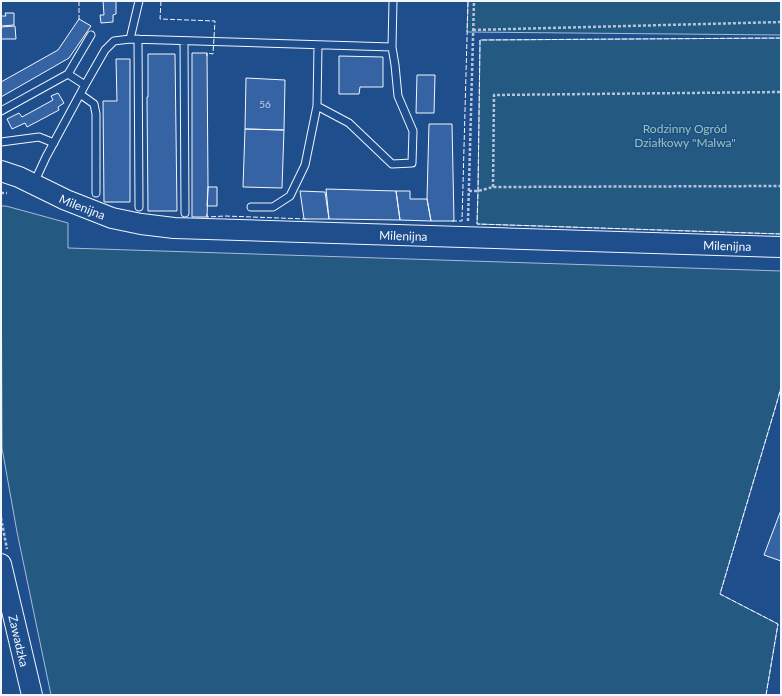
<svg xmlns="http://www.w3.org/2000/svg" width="782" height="696" viewBox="0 0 782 696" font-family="Lato,sans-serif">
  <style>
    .green { fill: #245a82; stroke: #a8bbd7 }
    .building { fill: #3563a3; stroke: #f2f6ff }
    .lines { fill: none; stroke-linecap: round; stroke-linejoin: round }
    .lane-casing { stroke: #f2f6ff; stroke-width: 9 }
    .secondary-casing { stroke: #f2f6ff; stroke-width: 22 }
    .path { stroke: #b3c4dc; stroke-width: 2.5; stroke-dasharray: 3 2; stroke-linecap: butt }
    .lane { stroke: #1f4e8c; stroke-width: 7 }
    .secondary { stroke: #1f4e8c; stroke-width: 20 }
    .fence { stroke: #f2f6ff; stroke-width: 1; stroke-dasharray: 5 2; stroke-linecap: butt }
    .labels { text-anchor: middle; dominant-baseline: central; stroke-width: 3; stroke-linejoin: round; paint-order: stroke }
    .number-label { font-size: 10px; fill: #c3d1e8 }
    .park-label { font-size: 12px; fill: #97c8a6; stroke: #1f4e8c }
    .street-label { font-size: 12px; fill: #f2f6ff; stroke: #1f4e8c }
  </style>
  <rect width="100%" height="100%" fill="#1f4e8c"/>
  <path class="green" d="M468 1H781V35L467 32Z
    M781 38V234L477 224 478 191 480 40Z
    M1 206H6L68 223V248L781 271V387L777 402 720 594 778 624 766 695H51L17 532 2 448Z"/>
  <path class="building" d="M103 1H116V14L113 15V22L101 23 100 15H104Z
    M5 13H14V25L1 26V16H6Z
    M79 19 91 26 69 58 1 97V82L58 50Z
    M15 26 16 39H1V27Z
    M192 53H207L208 187 207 217H192Z
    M148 54H175L177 211H148L147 97H148Z
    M339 56 383 57V87H360L359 94H339Z
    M116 59H130V202H104L103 101H117Z
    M417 75H435L434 113H416Z
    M246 78 285 80 284 130 245 129Z
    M58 93 64 103 58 107 59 110 27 127 25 123 12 129 7 119 19 113 22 117 53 100 51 96Z
    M429 124H452L454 221H431L427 199Z
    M245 129 284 130 282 188 243 187Z
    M208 187H217V206H207Z
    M326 189 396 191 400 220 329 219Z
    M300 191 325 192 329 219H304Z
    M396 191H410V199H427L431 221 400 220Z
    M781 510V561L764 555Z"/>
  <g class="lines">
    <defs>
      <path id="lane" d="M130 39 392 47 393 1
        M138 39 139 207
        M184 41 185 213
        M68 74 85 85
        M80 94 94 104 96 114V193
        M317 106 349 123 392 164 412 163 413 131 398 96 395 65 392 47
        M1 111 68 74 91 35
        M1 142 39 137 54 143
        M34 183 46 157 85 85 105 50 114 41 130 39 139 1
        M251 207H273L290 196 305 165 317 106 318 45"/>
      <g id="secondary">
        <path id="s1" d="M1 171 19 177 66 200 112 218 141 224 174 228 781 247"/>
        <path id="s2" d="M1 564 32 695"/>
      </g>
    </defs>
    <use href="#lane" class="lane-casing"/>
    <use href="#secondary" class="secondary-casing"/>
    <path class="path" d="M473 30 781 22
      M493 187 494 95 781 92
      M469 191H478L493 187 781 186
      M1 193H7
      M468 221 474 1
      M1 518 7 549"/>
    <use href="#lane" class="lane"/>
    <use href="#secondary" class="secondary"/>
    <path class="fence" d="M79 1V20
      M161 1 160 19 215 21 213 54 207 53V56
      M781 38 480 40 478 191 477 224 781 234
      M207 214V217L225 216 306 219
      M452 221H462L468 1
      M766 695 778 624 720 594 777 402 781 387"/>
  </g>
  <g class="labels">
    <g class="number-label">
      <text x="265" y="104">56</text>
    </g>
    <g class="park-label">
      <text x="685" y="128">Rodzinny Ogród<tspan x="685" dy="14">Działkowy "Malwa"</tspan></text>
    </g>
    <g class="street-label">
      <text stroke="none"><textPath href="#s1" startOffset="89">Milenijna</textPath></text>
      <text stroke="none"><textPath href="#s1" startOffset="413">Milenijna</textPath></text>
      <text stroke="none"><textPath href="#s1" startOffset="737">Milenijna</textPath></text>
      <text stroke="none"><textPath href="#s2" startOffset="79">Zawadzka</textPath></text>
    </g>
  </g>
  <rect width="782" height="696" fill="none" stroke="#f2f6ff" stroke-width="4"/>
</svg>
